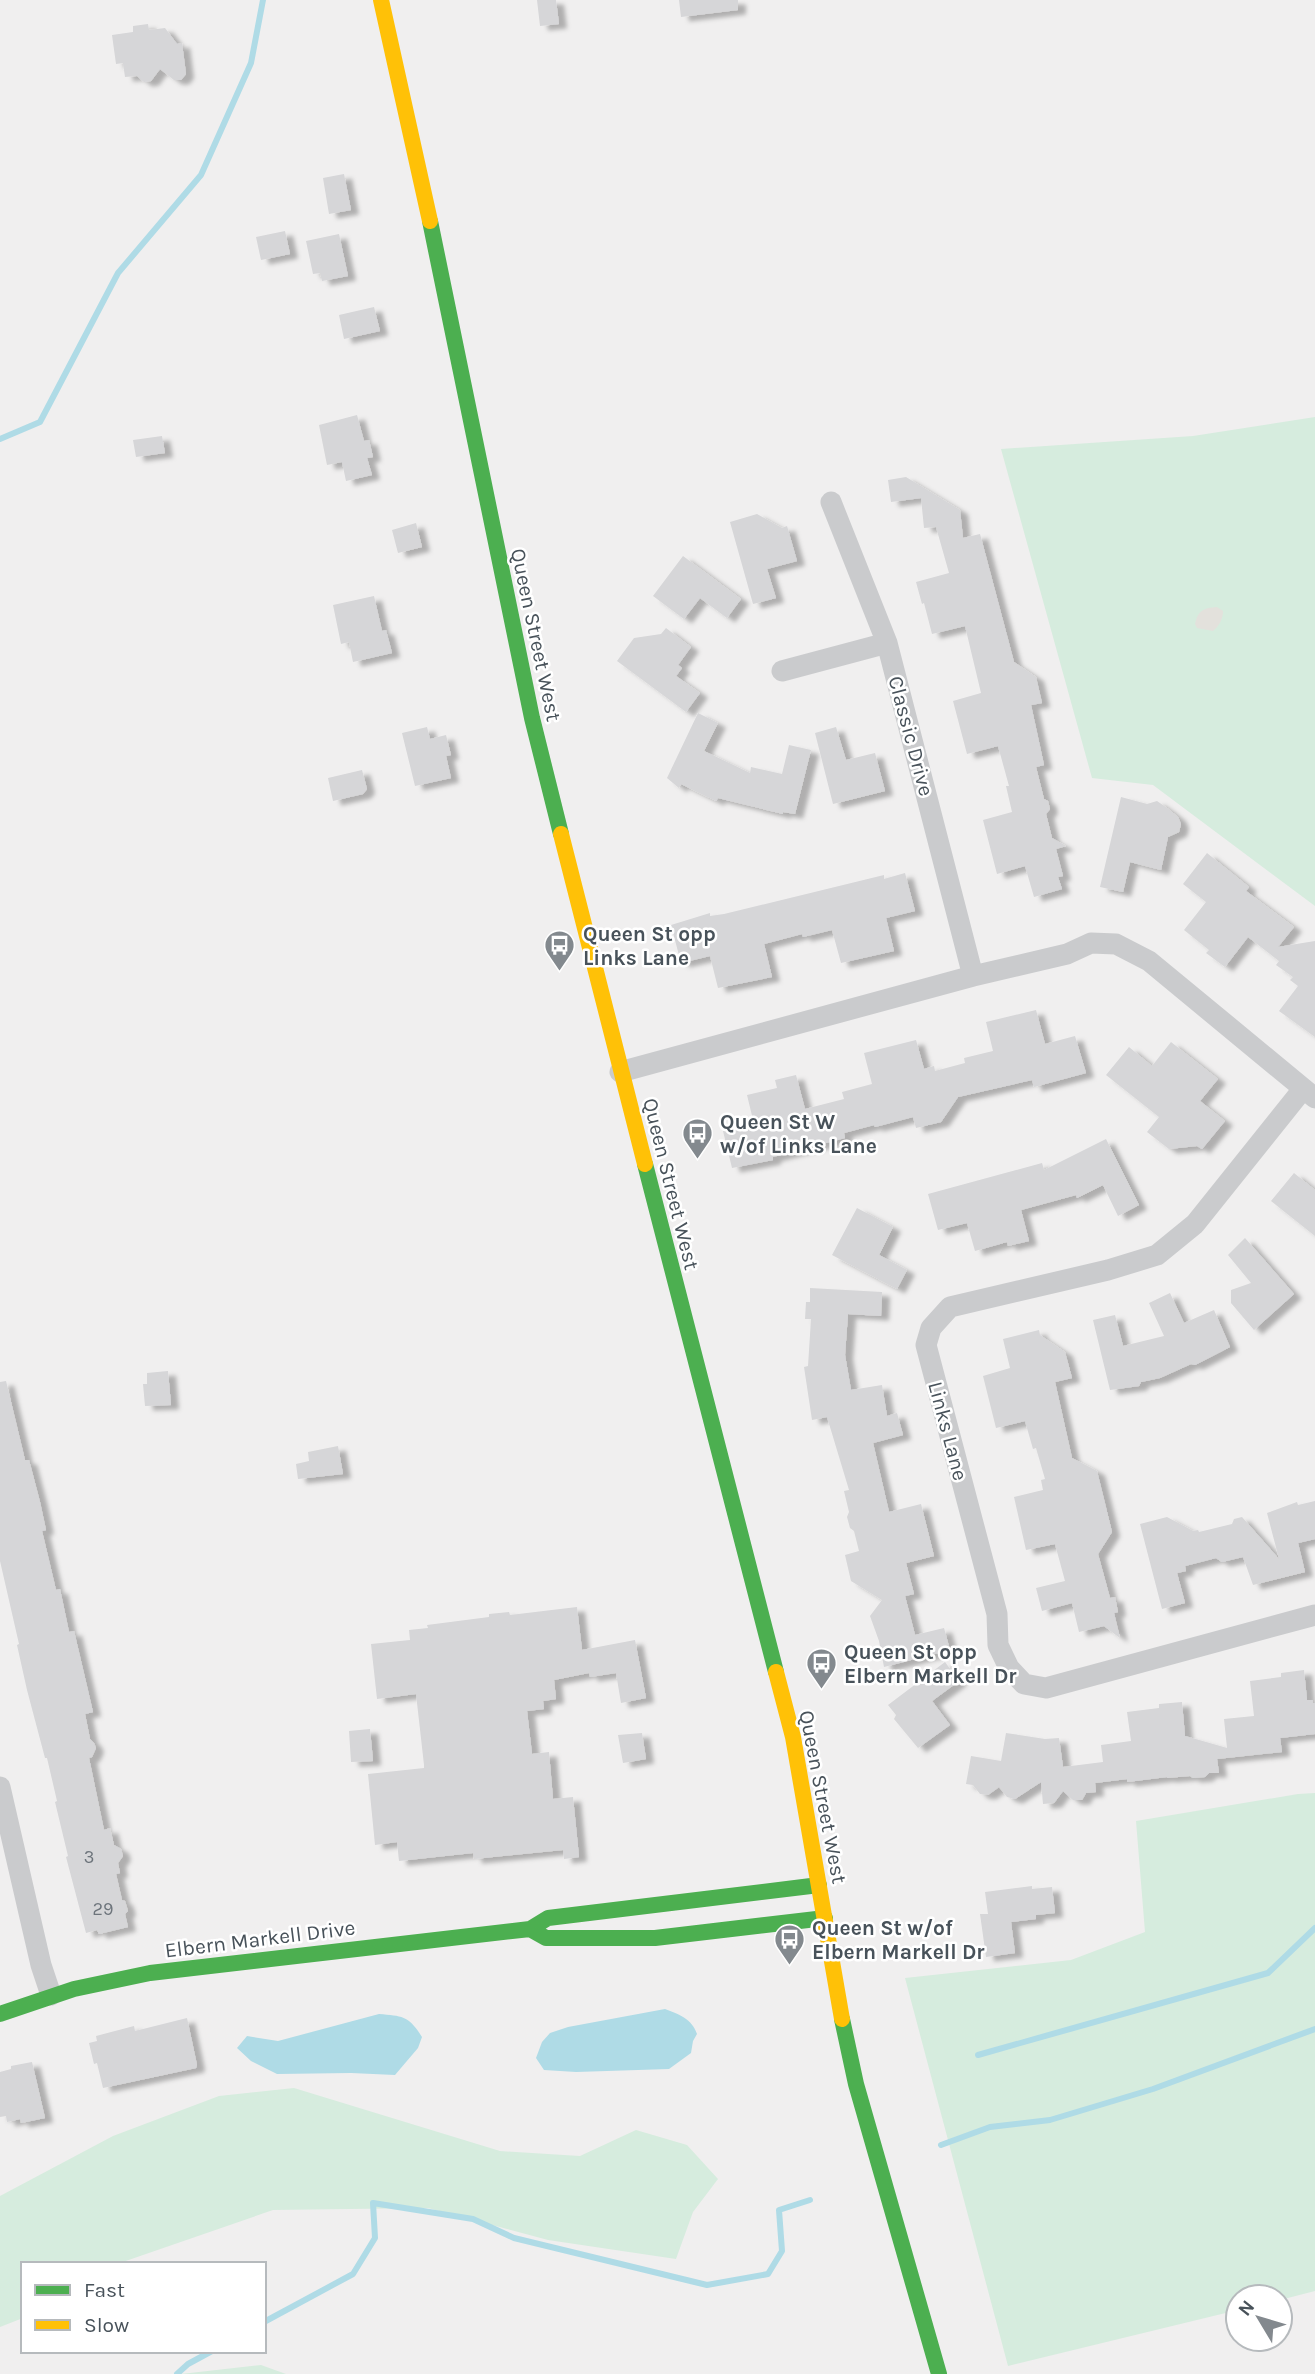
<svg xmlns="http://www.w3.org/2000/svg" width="1315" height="2374" viewBox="0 0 1315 2374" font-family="Karla,sans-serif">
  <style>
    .green { fill: #d6ecde }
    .sand { fill: #e3e1dc }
    .water { fill: #afdbe6 }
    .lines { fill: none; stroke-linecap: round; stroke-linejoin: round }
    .stream { stroke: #afdbe6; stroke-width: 6 }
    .building { fill: #d6d6d8; filter: url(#shadow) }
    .street { stroke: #cacbcd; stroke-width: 21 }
    .fast { stroke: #4caf50; stroke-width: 16 }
    .slow { stroke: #ffc107; stroke-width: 16 }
    .labels { text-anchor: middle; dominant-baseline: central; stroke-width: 5; stroke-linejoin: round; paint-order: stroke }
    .number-label { font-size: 18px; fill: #6d747b }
    .street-label { font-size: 21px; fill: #48525a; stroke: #fff }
    .poi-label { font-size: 21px; font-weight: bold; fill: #48525a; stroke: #fff; text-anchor: start }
  </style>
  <defs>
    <filter id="shadow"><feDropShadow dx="8" dy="4.5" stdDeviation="2" flood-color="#0004"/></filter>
  </defs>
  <rect width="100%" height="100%" fill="#f0efef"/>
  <path class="green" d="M1315 417V906L1153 785 1092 778 1001 449 1193 436Z
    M1315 1793V2291L1280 2300V2297H1238V2310L1008 2366 905 1978 1071 1960 1145 1932 1136 1821 1298 1794Z
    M294 2088 500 2151 580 2156 636 2130 687 2145 718 2179 693 2212 676 2259 548 2240 428 2208 273 2210 117 2264H23V2318L0 2327V2196L113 2136 219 2096Z
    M261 2365 286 2374H180H181Z"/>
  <path class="sand" d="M1217 607 1223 611C1223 619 1219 626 1213 631L1197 628 1195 624C1198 610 1204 608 1217 607Z"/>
  <path class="water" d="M665 2009C679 2014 692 2019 697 2034L693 2041 691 2053 669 2069 576 2072 544 2070 536 2058 542 2042 550 2033 568 2027Z
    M379 2014C403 2016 409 2016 422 2037L418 2048 395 2075 351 2073 277 2074 251 2061 237 2048 247 2036 278 2041Z"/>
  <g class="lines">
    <path class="stream" d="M0 439 40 422 118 273 201 175 251 63 263 0
      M978 2055 1268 1973 1315 1928
      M941 2145 990 2127 1050 2120 1153 2089 1315 2029
      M264 2322 353 2274 375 2238 373 2203 473 2219 514 2238 707 2285 768 2274 782 2251 779 2210 810 2200
      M177 2374 188 2364 212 2351"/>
  </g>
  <path class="building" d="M537 0H556L559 24 540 26Z
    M679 0H738V10L681 17Z
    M148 24 149 30 165 28 177 44 182 43 186 74 181 80H174L160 69 151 81 144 82 137 76 125 77 123 63 116 64 112 35 133 32V26Z
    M344 174 351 210 329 214 323 178Z
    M285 231 290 254 261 260 256 237Z
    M339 234 348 276 322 281 320 273 313 274 306 241Z
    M374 307 380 331 344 339 339 315Z
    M357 415 364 441 369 440 373 457 367 458 372 475 346 481 342 462 327 465 319 425Z
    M162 436 165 453 136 457 133 440Z
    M906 477 960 510 963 538 980 534 1014 662 1036 677 1042 703 1031 705 1044 765 1036 767 1044 799 1048 801 1050 809 1046 814 1052 838 1066 846 1056 849 1063 876 1058 877 1062 889 1034 897 1025 866 997 874 983 820 1012 812 1006 786H1009L998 746 967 754 953 701 981 693 965 626 932 634 924 603 922 604 916 582 949 573 936 527 924 528 921 498 891 502 888 480Z
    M757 514 782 528 787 526 797 561 767 569 776 598 753 604 730 522Z
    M416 523 422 547 398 553 392 530Z
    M683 556 741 599 727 618 700 598 684 619 653 596Z
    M374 596 382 631 386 630 392 653 353 662 349 642 341 644 333 605Z
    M666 628 691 647 678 665 682 668 676 676 700 693 686 712 617 661 634 638 661 634Z
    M698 713 718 723 704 751 750 773 751 767 782 774 789 745 811 750 795 814 783 812V814L718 798 716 801 681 784 679 788 667 778Z
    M427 727 430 739 446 735 451 755 446 756 451 778 415 786 402 733Z
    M836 727 846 760 875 753 885 791 833 804 815 733Z
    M362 770 367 789 363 794 333 801 328 778Z
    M1121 797 1147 804 1157 801 1167 808 1178 817 1181 824 1179 832 1168 837 1161 870 1130 862 1123 892 1100 887Z
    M1207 853 1249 887 1246 891 1294 927 1278 947 1315 941V1037L1279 1011 1298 986 1290 980 1293 977 1276 965 1279 961 1248 937 1225 967 1206 953 1209 950 1184 930 1206 902 1183 884Z
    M905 873 915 911 886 918 894 951 841 963 832 930 803 937 802 934 764 944 772 977 718 988 710 956 681 963 671 925 710 913V916L724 914 884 875V879Z
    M1036 1010 1045 1044 1075 1036 1086 1073 1034 1087 1032 1080 958 1097 941 1122 916 1128 913 1117 875 1127 874 1125 844 1133 845 1138 773 1157V1160L732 1168 723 1131 754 1124 747 1095 777 1088 775 1080 796 1075 805 1109 844 1099 842 1092 872 1084 864 1053 916 1040 924 1069 934 1066 935 1071 965 1063 964 1058 993 1051 986 1022Z
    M1171 1042 1218 1079 1200 1101 1225 1121 1202 1149 1197 1146 1169 1149 1147 1132 1159 1117 1106 1075 1129 1047 1152 1066Z
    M1106 1139 1139 1205 1118 1216 1103 1185 1077 1198 1076 1195 1021 1210 1029 1241 1008 1246 1007 1242 975 1251 967 1223 938 1230 928 1194 1042 1163 1044 1170Z
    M1294 1173 1315 1190V1236L1271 1201Z
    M857 1208 893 1227 879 1255 907 1270 897 1289 832 1255Z
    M1245 1238 1294 1294 1254 1330 1231 1303V1290L1251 1283 1228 1255Z
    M810 1288 882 1292 881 1316 848 1314 845 1355 851 1390 882 1385 887 1416 897 1413 903 1435 873 1443 889 1512 921 1504 934 1556 906 1563 914 1594 905 1596 915 1635 944 1628 950 1650 884 1667 879 1641 870 1616 882 1600 851 1581 845 1555 859 1551 854 1531 850 1528 847 1517 849 1512 844 1491 849 1490 827 1417 812 1420 804 1367 808 1366 811 1319H805L806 1302H810Z
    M1170 1293 1184 1323 1214 1310 1230 1347 1195 1365 1191 1364 1160 1378 1141 1382 1139 1386 1110 1390 1093 1320 1115 1315 1123 1346 1164 1336 1149 1303Z
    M1039 1330 1040 1335 1065 1352 1072 1378 1055 1382 1072 1458 1097 1471 1112 1532 1098 1554 1110 1598 1115 1597 1118 1612 1114 1613 1120 1638 1104 1626 1079 1632 1072 1603 1042 1611 1036 1588 1065 1581 1055 1544 1026 1550 1014 1497 1043 1490 1041 1480 1045 1479 1036 1448 1033 1449 1025 1421 996 1428 983 1376 1010 1368 1003 1339Z
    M168 1371 171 1405 145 1406 143 1384H147V1373Z
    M6 1381 25 1460H29L40 1502 46 1530 42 1531 56 1590 60 1589 69 1632 74 1631 93 1712 85 1714 90 1739 94 1743 96 1748 92 1757 89 1758 104 1830 110 1828 114 1845 121 1849 123 1856 118 1863 120 1873 116 1874 122 1900 125 1901 128 1911 125 1914 128 1927 99 1934 97 1930 86 1933 66 1857 68 1856 55 1802 57 1801 47 1758H45L27 1690 17 1645 19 1644 0 1561V1382Z
    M338 1446 343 1474 298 1479 296 1464 309 1461 308 1452Z
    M1315 1501V1539L1298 1543 1305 1572 1253 1585 1243 1557 1222 1562 1216 1558 1185 1566 1186 1571 1177 1573 1185 1603 1162 1609 1140 1524 1167 1517 1193 1531 1198 1530 1199 1532 1232 1524 1234 1519 1242 1517 1279 1559 1267 1513 1297 1502 1298 1505Z
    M577 1607 582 1650 635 1640 646 1698 621 1703 616 1673 590 1677 589 1673 554 1680 556 1699 543 1701 544 1709 527 1711 532 1754 549 1752 553 1799 573 1797 579 1857 564 1859 563 1850 474 1859 473 1853 399 1861 397 1842 375 1845 368 1774 424 1768V1765L416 1694 377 1699 371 1644 410 1640 409 1630 428 1628 427 1625 489 1617V1614L509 1612 510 1615Z
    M945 1662 959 1681 932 1701 950 1725 918 1748 894 1719 896 1715 888 1705Z
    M1304 1670 1307 1700H1313V1703H1315V1734L1280 1738 1282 1752 1217 1759 1219 1773H1209L1205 1777 1193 1778 1190 1776 1167 1778V1777L1127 1782V1779L1095 1783 1096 1792 1086 1793 1082 1800H1073L1063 1791 1054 1803 1043 1804 1041 1782 1015 1799 1007 1797 999 1787 988 1795 980 1794 973 1785 966 1784 971 1756 1001 1761 1006 1733 1045 1739 1059 1738 1063 1767 1103 1762 1101 1745 1131 1741 1127 1712 1159 1708V1704L1182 1702 1185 1736 1227 1748 1224 1719 1254 1716 1250 1681 1281 1677V1673Z
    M370 1729 373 1761 351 1762 349 1731Z
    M642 1733 646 1759 623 1763 618 1735Z
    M1032 1886V1889L1052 1887 1055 1913 1036 1915V1919L1011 1922 1015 1953 986 1957 980 1914H988L985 1892Z
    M187 2018 197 2065 196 2068 103 2088 97 2063 94 2064 89 2043 97 2041 96 2036 134 2026 135 2031Z
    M32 2062 45 2118 21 2123 20 2119 7 2122 6 2116 0 2117V2072L11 2069V2066Z"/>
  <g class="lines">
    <path class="street" d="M831 502 887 643 973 976
      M782 671 887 643
      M620 1072 973 976 1067 954 1091 943 1116 944 1149 961 1315 1098
      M1303 1089 1195 1224 1157 1255 1108 1270 950 1307 931 1328 926 1345 997 1614 998 1645 1009 1668 1024 1684 1046 1688 1315 1615
      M0 1787 41 1965 51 1995"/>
    <path class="fast" d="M430 221 532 718 561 834
      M645 1164 776 1672
      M530 1929 546 1938H655L825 1918
      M0 2014 74 1989 150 1973 530 1929 548 1918 819 1885
      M842 2019 856 2084 939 2374"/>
    <path class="slow" d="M381 0 430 221
      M561 834 645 1164
      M776 1672 793 1737 842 2019"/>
  </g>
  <defs>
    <symbol id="bus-pin" viewBox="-11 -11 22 30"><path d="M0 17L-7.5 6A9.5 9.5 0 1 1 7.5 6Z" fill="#83898e" stroke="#fff"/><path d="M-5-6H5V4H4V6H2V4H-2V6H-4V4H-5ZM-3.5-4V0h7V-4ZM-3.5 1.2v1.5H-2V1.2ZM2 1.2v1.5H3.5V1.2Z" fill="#fff"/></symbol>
  </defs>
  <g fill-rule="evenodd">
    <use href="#bus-pin" x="542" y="928" width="35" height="47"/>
    <use href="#bus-pin" x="680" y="1116" width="35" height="47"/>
    <use href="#bus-pin" x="804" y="1646" width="35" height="47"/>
    <use href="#bus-pin" x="772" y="1922" width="35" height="47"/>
  </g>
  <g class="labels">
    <g class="number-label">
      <text x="89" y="1857">3</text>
      <text x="103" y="1909">29</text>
    </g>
    <g class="street-label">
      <text transform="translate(536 635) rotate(78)">Queen Street West</text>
      <text transform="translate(911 736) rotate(75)">Classic Drive</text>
      <text transform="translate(671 1184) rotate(76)">Queen Street West</text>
      <text transform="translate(948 1431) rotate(75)">Links Lane</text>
      <text transform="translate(823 1797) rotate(79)">Queen Street West</text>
      <text transform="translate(260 1939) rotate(-7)">Elbern Markell Drive</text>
    </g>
    <g class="poi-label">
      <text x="583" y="934">Queen St opp<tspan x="583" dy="24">Links Lane</tspan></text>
      <text x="720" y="1122">Queen St W<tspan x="720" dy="24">w/of Links Lane</tspan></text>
      <text x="844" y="1652">Queen St opp<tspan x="844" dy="24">Elbern Markell Dr</tspan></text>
      <text x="812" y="1928">Queen St w/of<tspan x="812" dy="24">Elbern Markell Dr</tspan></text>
    </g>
  </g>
  <rect x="21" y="2262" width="245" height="91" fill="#ffffff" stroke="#b6babd" stroke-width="2"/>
  <rect x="35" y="2285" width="35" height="10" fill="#4caf50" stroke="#b6babd" stroke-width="2"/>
  <text x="84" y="2297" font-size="21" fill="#48525a">Fast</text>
  <rect x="35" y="2320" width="35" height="10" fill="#ffc107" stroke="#b6babd" stroke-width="2"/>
  <text x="84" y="2332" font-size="21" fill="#48525a">Slow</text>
  <g transform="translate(1259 2318) rotate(308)"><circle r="33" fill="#ffffff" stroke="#b6babd" stroke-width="2"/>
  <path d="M0-5L12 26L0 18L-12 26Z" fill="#83898e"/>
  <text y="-10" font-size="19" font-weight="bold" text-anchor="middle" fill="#48525a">N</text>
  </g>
</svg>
